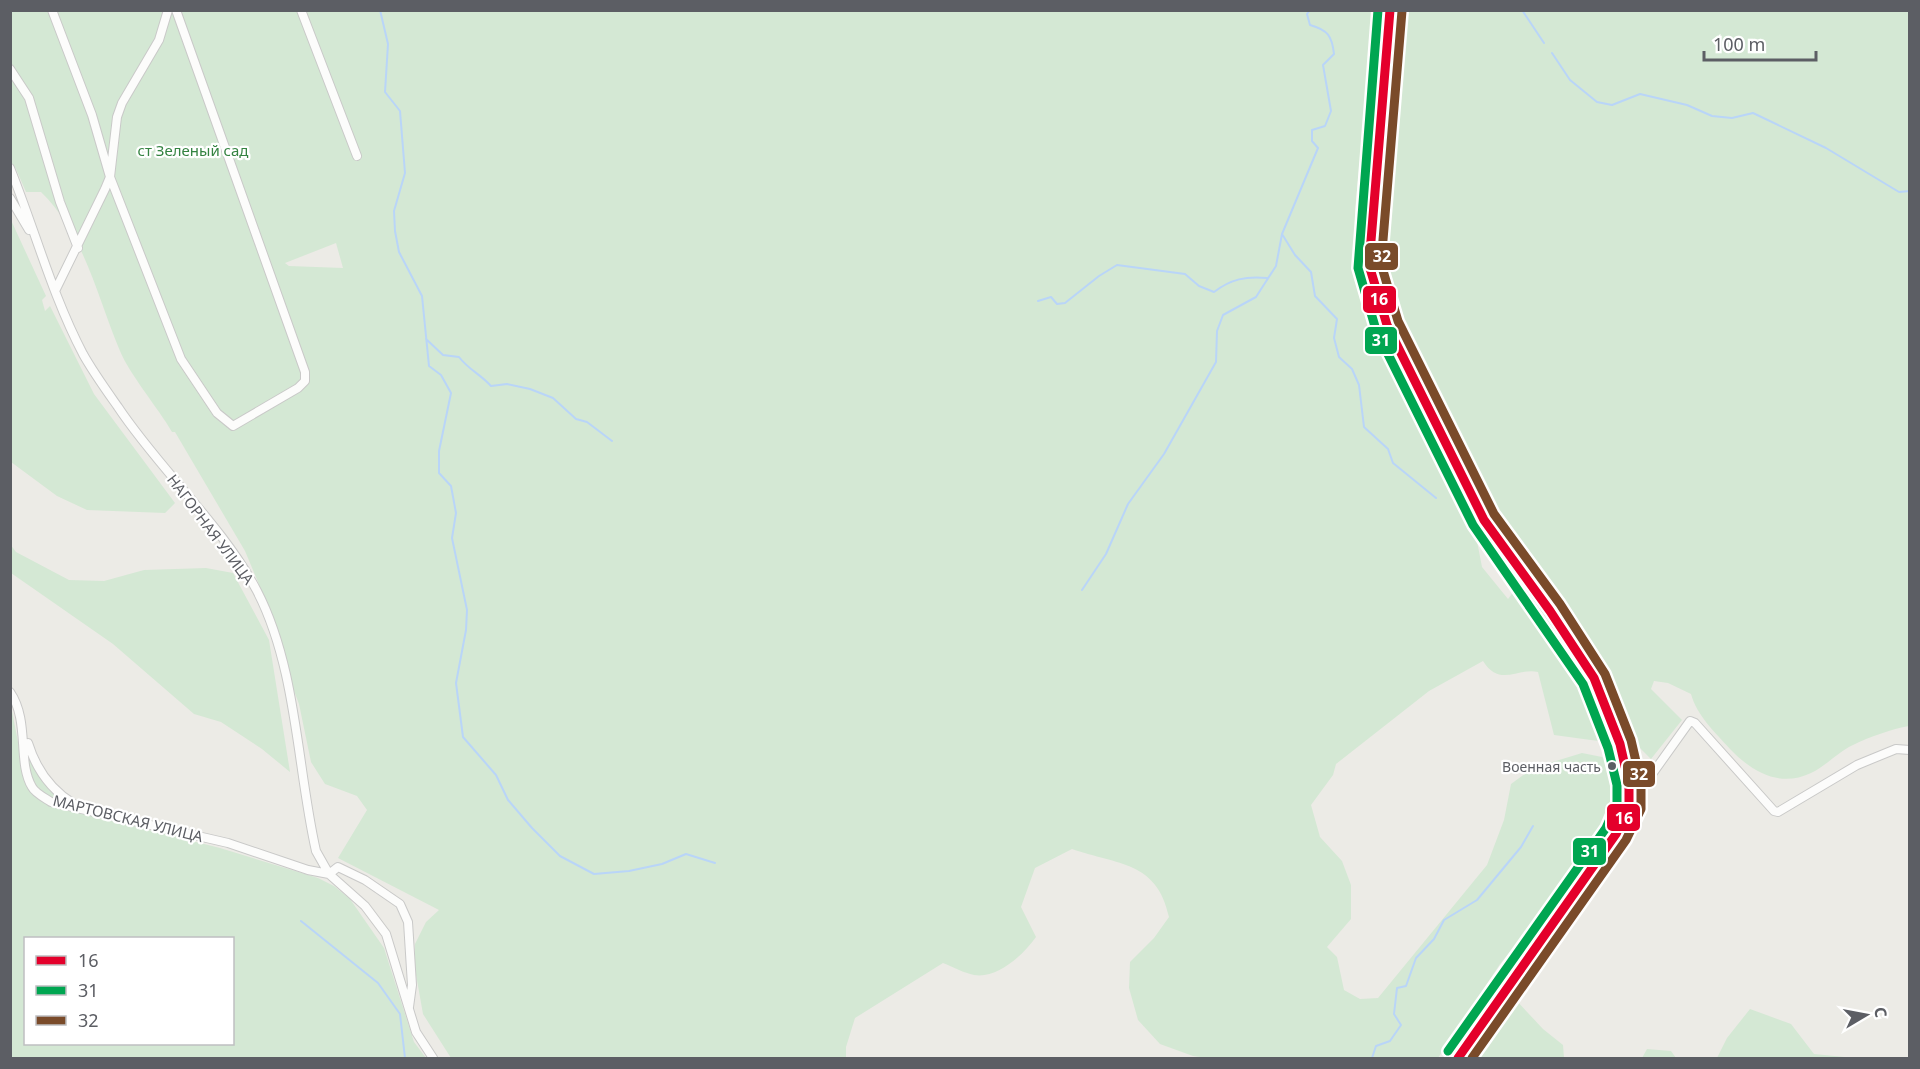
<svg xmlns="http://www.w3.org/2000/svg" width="1920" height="1069" viewBox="0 0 1920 1069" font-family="'Noto Sans',sans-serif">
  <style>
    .green { fill: #d4e8d4; fill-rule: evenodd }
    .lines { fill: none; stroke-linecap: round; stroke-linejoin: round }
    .stream { stroke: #b9d5f8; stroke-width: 2 }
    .street-casing { stroke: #c9c9c8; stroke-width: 10 }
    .secondary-casing { stroke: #c7c8c6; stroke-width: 14 }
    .street { stroke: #fcfcfb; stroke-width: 8 }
    .secondary { stroke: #fcfcfb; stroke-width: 10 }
    .bus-1-casing { stroke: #fff; stroke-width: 14 }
    .bus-2-casing { stroke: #fff; stroke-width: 14 }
    .bus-3-casing { stroke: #fff; stroke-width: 14 }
    .bus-1 { stroke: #e4002b; stroke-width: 9 }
    .bus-2 { stroke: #00a651; stroke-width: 9 }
    .bus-3 { stroke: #7a4b2a; stroke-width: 9 }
    .bus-dot { fill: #5c5e64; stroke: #fff; stroke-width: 2 }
    .labels { text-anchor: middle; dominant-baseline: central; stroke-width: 4.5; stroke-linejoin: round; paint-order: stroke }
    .bus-label { font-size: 14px; fill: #5c5e64; stroke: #fff; text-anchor: end }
    .park-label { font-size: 15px; fill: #348341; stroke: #fff }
    .street-label { font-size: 15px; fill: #5c5e64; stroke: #fff }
    .line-badge { stroke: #fff; stroke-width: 2 }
    .badge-label { font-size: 16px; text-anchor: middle; font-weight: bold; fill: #fff }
  </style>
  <rect width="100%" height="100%" fill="#ecebe6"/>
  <path class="green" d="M10 11H1375L1355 210V257L1363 305 1475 531 1482 567 1508 599 1514 591 1522 590C1569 627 1593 690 1613 743L1554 735 1538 672C1518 667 1500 688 1483 661L1429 691 1336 764 1333 775 1311 805 1320 837 1342 861 1351 885V919L1327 947 1337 957 1344 990 1360 999 1378 998 1487 865 1504 820 1511 784 1533 768 1582 753 1602 757 1615 767 1622 779 1619 803 1537 919 1500 964 1438 1058H1207L1193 1056 1160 1044 1138 1020 1129 988 1130 962 1154 938 1169 917C1157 861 1118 865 1072 849L1035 868 1021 907 1036 937C1024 954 998 979 974 975 964 973 953 967 943 963L855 1018 846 1047V1058H451L423 1014 415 969V944L426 922 439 910 338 858 367 810 357 796 325 784 311 762 299 704 280 654 258 582 245 551 175 432H172C158 408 130 375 120 351 97 297 85 235 41 192H26L16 169 11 163ZM336 243 343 268 289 266 285 263Z
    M1401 11H1909V726C1892 729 1869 737 1853 745 1838 752 1826 766 1811 773 1780 788 1752 772 1730 749 1715 732 1697 716 1691 694L1668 683 1654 681 1651 689 1682 720 1651 759 1636 744 1618 701 1577 622 1510 535 1459 451 1409 344 1382 266 1385 150 1397 69Z
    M10 218 46 296 42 300 45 311 50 306 94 394 175 503 165 513 87 510 57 496 11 462Z
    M10 544 16 552 69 580 104 581 144 570 206 568 233 573 269 640 290 772 262 749 221 722 194 714 113 644 11 573Z
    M10 701 26 783 49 805 220 848 318 878 334 886 350 899 384 948 414 1042 426 1058H11ZM26 938H232V1044H26Z
    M27 748 69 803 54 800 34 788 27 763Z
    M1515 999 1543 1029 1563 1045 1564 1058H1472Z
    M1750 1009 1791 1024 1814 1054 1855 1058H1717L1727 1038Z
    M1647 1049 1671 1051 1676 1058H1642Z"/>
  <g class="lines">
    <path class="stream" d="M380 10 388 44 385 92 400 111 405 173 394 211 395 231 399 252 422 296 429 366 441 375 451 393 439 451V473L451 486 456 513 452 538 467 610 466 630 456 683 463 737 496 775 508 800 532 828 560 856 594 874 629 871 662 864 686 854 715 863
      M1522 10 1544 43
      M1552 53 1570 80 1597 102 1612 105 1640 94 1687 105 1712 116 1732 118 1753 113 1826 148 1899 192 1910 191
      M1282 234 1295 255 1311 272 1315 296 1337 319 1334 338 1339 357 1352 369 1359 385 1364 427 1388 449 1393 463 1436 498
      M1038 301 1051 297 1057 304 1065 303 1099 276 1117 265 1185 274 1199 286 1214 292C1231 279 1246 276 1267 278
      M426 339 443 355 459 357C468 369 480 374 491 386L507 384 530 389 553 398 576 419 587 422 612 441
      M1082 590 1106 554 1128 504 1164 454 1216 362 1217 331 1223 315 1256 297 1276 266 1282 234 1318 148 1312 141V130L1325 126 1331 111 1323 65 1334 54C1332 36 1328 30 1310 25L1307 14 1310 10
      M301 921 378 983 400 1014 405 1058
      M1372 1058 1376 1046 1390 1041 1401 1025 1394 1014 1397 988 1406 986 1416 958 1434 939 1444 920 1477 900 1521 847 1533 826"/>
    <defs>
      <path id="street" d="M52 10 92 115 110 177 181 359 217 413 233 426 298 388 305 381V372L176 10
        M301 10 357 156
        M10 69 29 98 60 202 78 248
        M10 168C35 230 52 295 83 354 93 372 106 390 118 407 159 469 223 526 257 591 297 668 297 768 316 851L329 874 338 867 365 880 400 904 408 922 412 985 409 1007
        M10 198 29 230
        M56 289 105 189 110 177 117 117 122 103 159 40 168 10
        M10 692C30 721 17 762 32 787 35 793 45 798 51 802L228 843 308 870 329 874 365 906 386 934 416 1032 433 1058
        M28 743C36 769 51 790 74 804
        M1630 805 1690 721 1695 723 1774 811 1778 812 1857 765 1896 749 1910 750"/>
      <path id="secondary" d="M1390 10 1369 265 1387 325 1484 520 1550 611 1594 678 1620 744 1629 784V806L1616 834 1458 1058"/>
    </defs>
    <use href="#street" class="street-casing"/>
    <use href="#secondary" class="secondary-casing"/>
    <use href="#street" class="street"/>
    <use href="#secondary" class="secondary"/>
    <defs>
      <path id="bus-1" d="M1390 10 1369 265 1387 325 1484 520 1550 611 1594 678 1620 744 1629 784V806L1616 834 1458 1058"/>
      <path id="bus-2" d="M1378 10 1358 268 1376 330 1473 525 1583 684 1608 748 1617 785V803L1606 828 1448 1051"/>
      <path id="bus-3" d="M1402 11 1381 264 1398 321 1494 514 1560 604 1605 674 1631 740 1641 783V809L1626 840 1472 1058"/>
    </defs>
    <use href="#bus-1" class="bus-1-casing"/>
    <use href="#bus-2" class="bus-2-casing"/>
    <use href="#bus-3" class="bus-3-casing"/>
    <use href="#bus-1" class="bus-1"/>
    <use href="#bus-2" class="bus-2"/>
    <use href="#bus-3" class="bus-3"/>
  </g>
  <circle class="bus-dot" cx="1612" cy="766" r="5"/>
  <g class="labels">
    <g class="bus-label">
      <text x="1601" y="766">Военная часть</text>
    </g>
    <g class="park-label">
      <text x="193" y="150">ст Зеленый сад</text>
    </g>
    <g class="street-label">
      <text transform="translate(211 529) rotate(53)">НАГОРНАЯ УЛИЦА</text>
      <text transform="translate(128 818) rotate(14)">МАРТОВСКАЯ УЛИЦА</text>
    </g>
  </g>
  <g class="line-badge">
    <rect x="1364" y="242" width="35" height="29" rx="6" fill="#7a4b2a"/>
    <rect x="1362" y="285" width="35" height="29" rx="6" fill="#e4002b"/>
    <rect x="1364" y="326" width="34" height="29" rx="6" fill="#00a651"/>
    <rect x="1622" y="760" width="34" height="28" rx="6" fill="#7a4b2a"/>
    <rect x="1606" y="803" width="35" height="29" rx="6" fill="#e4002b"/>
    <rect x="1572" y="837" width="35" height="29" rx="6" fill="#00a651"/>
  </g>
  <g class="badge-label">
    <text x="1382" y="262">32</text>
    <text x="1379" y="305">16</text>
    <text x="1381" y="346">31</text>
    <text x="1639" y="780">32</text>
    <text x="1624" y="824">16</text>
    <text x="1590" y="857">31</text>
  </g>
  <rect width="1920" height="1069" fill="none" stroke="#5c5e64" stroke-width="24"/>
  <rect x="24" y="937" width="210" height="108" fill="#ffffff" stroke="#bebfc1" stroke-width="1.5"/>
  <rect x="36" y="956" width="30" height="9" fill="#e4002b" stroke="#bebfc1" stroke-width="1.5"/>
  <text x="78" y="967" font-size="18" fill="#5c5e64">16</text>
  <rect x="36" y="986" width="30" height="9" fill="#00a651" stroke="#bebfc1" stroke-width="1.5"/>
  <text x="78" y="997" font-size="18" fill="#5c5e64">31</text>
  <rect x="36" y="1016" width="30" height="9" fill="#7a4b2a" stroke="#bebfc1" stroke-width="1.5"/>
  <text x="78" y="1027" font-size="18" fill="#5c5e64">32</text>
  <g transform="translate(1866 1015) rotate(80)" stroke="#ffffff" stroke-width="4.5" paint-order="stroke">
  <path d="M0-4.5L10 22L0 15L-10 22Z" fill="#5c5e64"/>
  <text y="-9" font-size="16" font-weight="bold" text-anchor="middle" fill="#5c5e64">С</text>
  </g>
  <path d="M1704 51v9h112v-9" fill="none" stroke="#5c5e64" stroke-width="3"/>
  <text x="1713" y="51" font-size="18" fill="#5c5e64" stroke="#ffffff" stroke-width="4.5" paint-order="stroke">100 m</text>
</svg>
